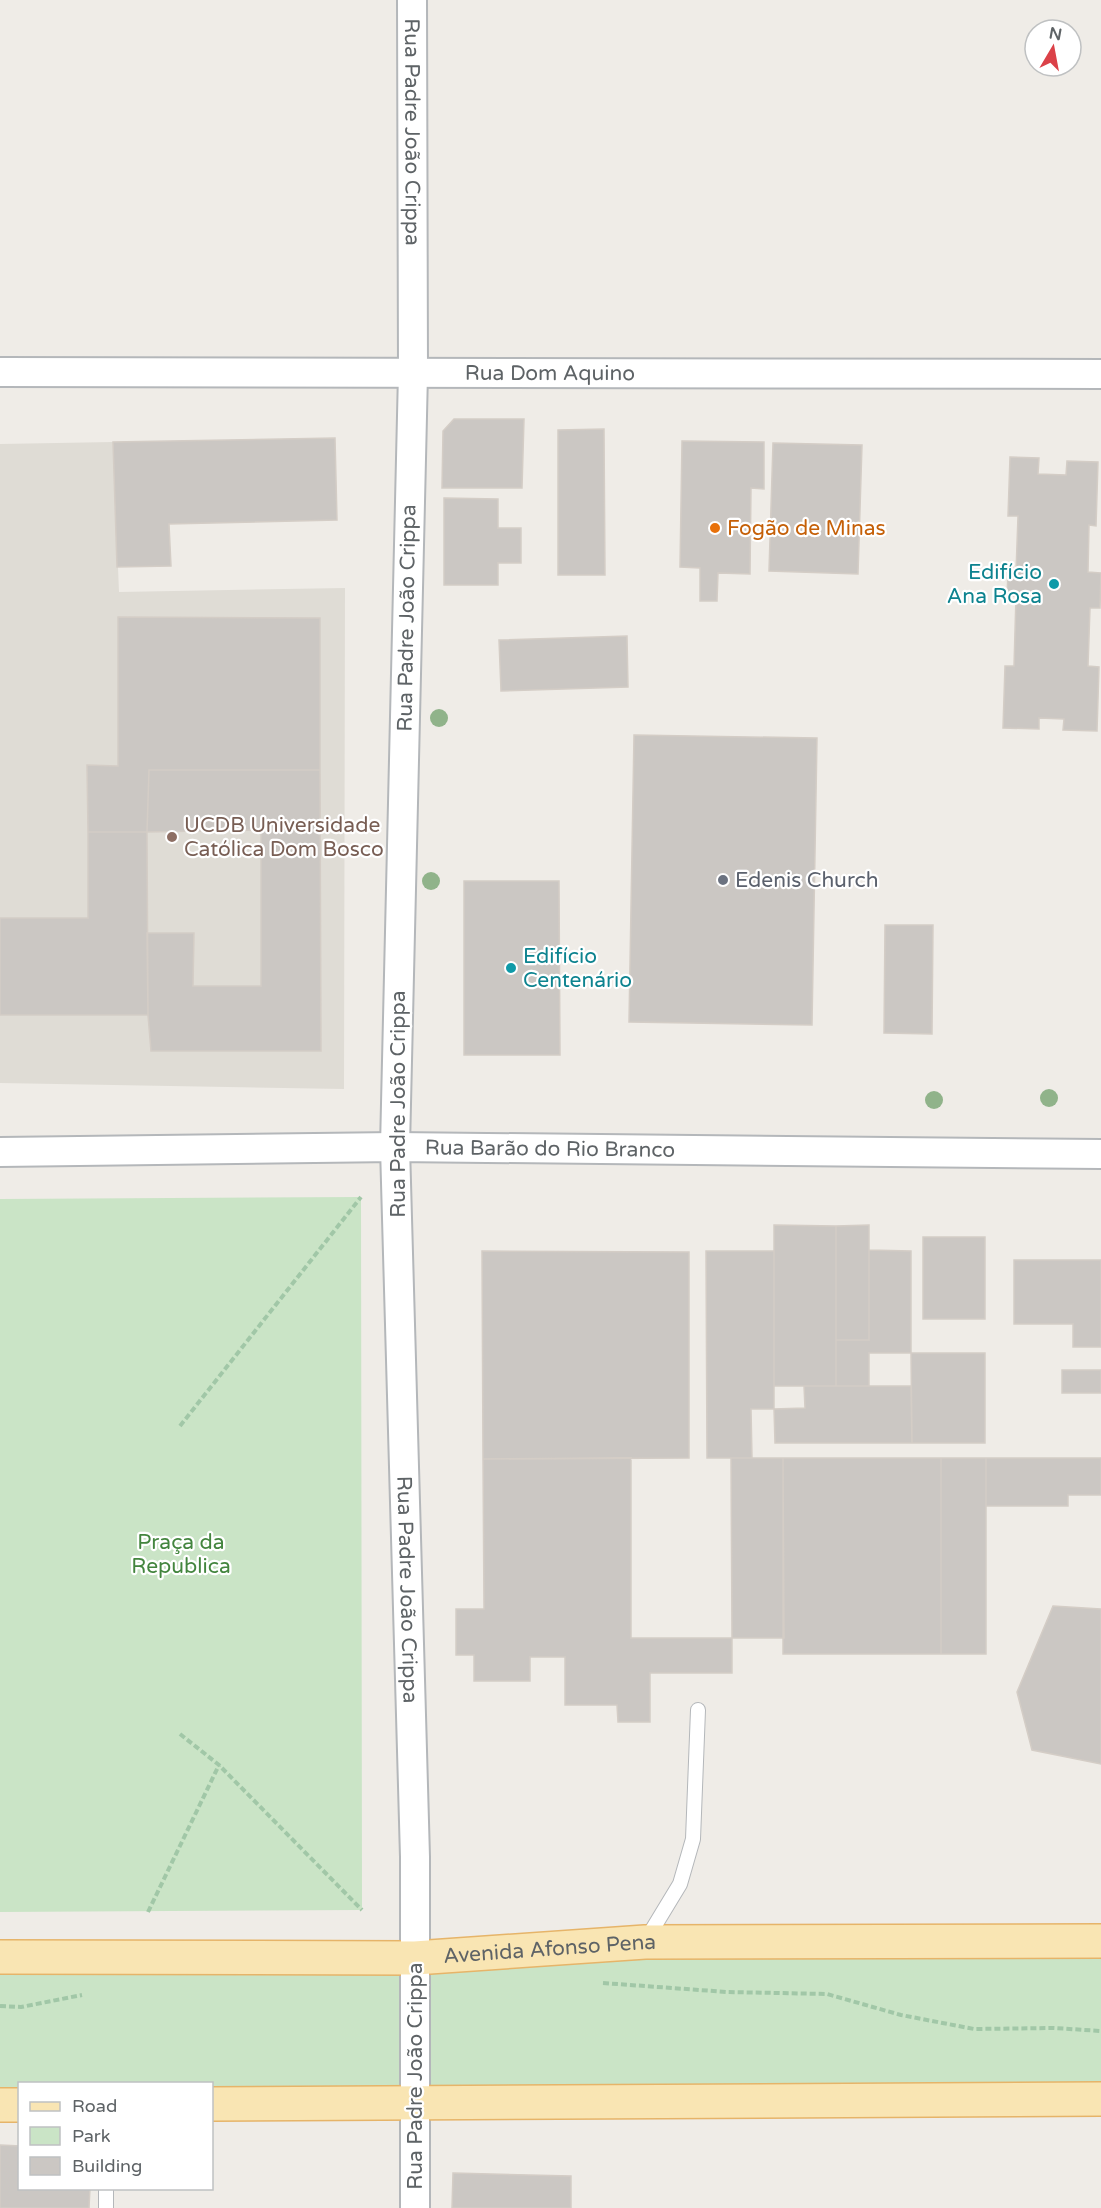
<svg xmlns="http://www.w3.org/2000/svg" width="1101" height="2208" viewBox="0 0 1101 2208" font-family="'Varela Round',sans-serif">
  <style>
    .education { fill: #dfdcd5 }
    .green { fill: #cae4c6 }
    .building { fill: #cbc7c3; stroke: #d4cdc6; stroke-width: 1.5 }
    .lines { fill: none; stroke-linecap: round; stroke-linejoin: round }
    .service-casing { stroke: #b4b7ba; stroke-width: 16 }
    .minor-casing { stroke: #b4b7ba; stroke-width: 32 }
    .primary-casing { stroke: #e6b469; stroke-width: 36 }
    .path { stroke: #a1c7a7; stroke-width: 4; stroke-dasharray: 6 3; stroke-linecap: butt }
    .service { stroke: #fff; stroke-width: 14 }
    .minor { stroke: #fff; stroke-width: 28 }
    .primary { stroke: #f9e5b3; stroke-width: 33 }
    .tree { fill: #90b38a }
    .food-dot { fill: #e8710a; stroke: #fff; stroke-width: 2 }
    .culture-dot { fill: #0f9aa8; stroke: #fff; stroke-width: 2 }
    .education-dot { fill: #8d6e63; stroke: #fff; stroke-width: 2 }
    .worship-dot { fill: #6b7280; stroke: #fff; stroke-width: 2 }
    .labels { text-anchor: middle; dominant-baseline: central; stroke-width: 4.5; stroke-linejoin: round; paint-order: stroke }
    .street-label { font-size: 21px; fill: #5e6366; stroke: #fff }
    .food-label { font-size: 21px; fill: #c56008; stroke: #fff; text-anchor: start }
    .culture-label { font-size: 21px; fill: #0d838f; stroke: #fff; text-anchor: end }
    .education-label { font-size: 21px; fill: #785e54; stroke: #fff; text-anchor: start }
    .worship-label { font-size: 21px; fill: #5b616d; stroke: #fff; text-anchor: start }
    .park-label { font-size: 21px; fill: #43853e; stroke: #fff }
  </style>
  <rect width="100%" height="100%" fill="#efece7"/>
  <path class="education" d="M113 442 119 592 345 588 344 1089 0 1083V444Z"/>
  <path class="green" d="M361 1197 362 1910 0 1912V1199Z
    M1101 1941V2099L212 2104V2084H20L19 2105H0V1957Z"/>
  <path class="building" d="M454 419H524L522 488H442L443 431Z
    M604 429 605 575H558V430Z
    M335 438 337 520 169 524 171 566 117 567 113 442Z
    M682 441 764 442V489L751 488 750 574 718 573 717 601H700V568L680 567Z
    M773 443 862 445 858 574 769 571Z
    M1010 457 1039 458 1038 474 1066 475 1067 461 1098 462 1096 526 1089 525 1088 572 1101 573 1100 608H1090L1088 666 1099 667 1097 731 1063 730 1064 719 1039 718V729L1003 728 1005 666H1014L1016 596H1007L1008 572H1016L1018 516H1008Z
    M444 498 498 499V528H521V563H498V585H444Z
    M118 617 320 618V770H149L147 832H88L87 765 118 766Z
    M627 636 628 687 501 691 499 640Z
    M634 735 817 738 812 1025 629 1022Z
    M149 770H320L321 1051H151L148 1015 147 933H194L193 986H261V830L147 832Z
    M88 832H147L148 1015H0V918H88Z
    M464 881H559L560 1055H464Z
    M885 925H933L932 1034 884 1033Z
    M774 1225 836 1226V1386H774Z
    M869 1225V1340H836V1226Z
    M923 1237H985V1319H923Z
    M869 1250 911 1251V1353H869V1386H836V1340H869Z
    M482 1251 689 1252V1458L483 1459Z
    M706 1251H774V1409H751L752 1458H707Z
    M1014 1260H1101V1347H1073V1324H1014Z
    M911 1353H985V1443H912Z
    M1062 1370H1101V1393H1062Z
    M804 1386H911L912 1443H775L774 1409 805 1408Z
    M631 1458V1638H732V1673H650V1722H618L617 1705H565V1657H530V1681H474V1655H456V1609H484L483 1459Z
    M731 1458H783L784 1638H732Z
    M783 1458H941V1654H783Z
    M941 1458H986V1654H941Z
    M986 1458H1101V1495H1068V1506H986Z
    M1053 1606 1101 1609V1764L1032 1750 1017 1692Z
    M0 2145 20 2146V2188H90L89 2208H0Z
    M453 2173 571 2176V2208H452Z"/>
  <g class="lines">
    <defs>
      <path id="service" d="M646 1940 680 1884 693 1839 698 1710
        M106 2208V2188"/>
      <g id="minor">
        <path id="s1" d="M412 0 413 373 395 1147 415 1857V2208"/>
        <path id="s2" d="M0 372 1101 374"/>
        <path id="s3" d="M0 1152 395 1147 1101 1154"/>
      </g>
      <g id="primary">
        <path id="s4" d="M0 1957 415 1958 645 1942 1101 1941"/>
        <path d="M212 2104 1101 2099"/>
        <path d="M0 2105H20"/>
      </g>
    </defs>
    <use href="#service" class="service-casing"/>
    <use href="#minor" class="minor-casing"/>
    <use href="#primary" class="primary-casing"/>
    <path class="path" d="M180 1426 361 1197
      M180 1734 219 1765 362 1910
      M148 1912 219 1765
      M603 1983 727 1992 827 1994 901 2015 974 2029 1054 2028 1101 2031
      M0 2006 21 2007 82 1995"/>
    <use href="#service" class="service"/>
    <use href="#minor" class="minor"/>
    <use href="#primary" class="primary"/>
  </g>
  <g class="tree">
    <circle cx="439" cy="718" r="9"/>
    <circle cx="431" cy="881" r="9"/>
    <circle cx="1049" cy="1098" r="9"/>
    <circle cx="934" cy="1100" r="9"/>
  </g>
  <circle class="food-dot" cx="715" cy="528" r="6"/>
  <g class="culture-dot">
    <circle cx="1054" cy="584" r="6"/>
    <circle cx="511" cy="968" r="6"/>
  </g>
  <circle class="education-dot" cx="172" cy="837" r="6"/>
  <circle class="worship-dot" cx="723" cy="880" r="6"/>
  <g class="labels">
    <g class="street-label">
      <text stroke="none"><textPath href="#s1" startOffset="132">Rua Padre João Crippa</textPath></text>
      <text stroke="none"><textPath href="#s2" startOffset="550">Rua Dom Aquino</textPath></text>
      <text transform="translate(407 618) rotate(-89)">Rua Padre João Crippa</text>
      <text transform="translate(398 1104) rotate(-90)">Rua Padre João Crippa</text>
      <text stroke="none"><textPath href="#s3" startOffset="550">Rua Barão do Rio Branco</textPath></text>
      <text stroke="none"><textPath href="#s1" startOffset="1590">Rua Padre João Crippa</textPath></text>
      <text stroke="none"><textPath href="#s4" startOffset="550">Avenida Afonso Pena</textPath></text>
      <text transform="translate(415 2076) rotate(-90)">Rua Padre João Crippa</text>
    </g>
    <g class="food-label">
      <text x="727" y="528">Fogão de Minas</text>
    </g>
    <g class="culture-label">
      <text x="1042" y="572">Edifício<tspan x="1042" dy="24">Ana Rosa</tspan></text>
      <text x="523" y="956" text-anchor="start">Edifício<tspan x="523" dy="24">Centenário</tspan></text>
    </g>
    <g class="education-label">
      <text x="184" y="825">UCDB Universidade<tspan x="184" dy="24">Católica Dom Bosco</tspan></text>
    </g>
    <g class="worship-label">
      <text x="735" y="880">Edenis Church</text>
    </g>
    <g class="park-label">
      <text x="181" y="1542">Praça da<tspan x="181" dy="24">Republica</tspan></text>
    </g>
  </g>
  <rect x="18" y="2082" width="195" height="108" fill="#ffffff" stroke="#bfc1c2" stroke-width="1.5"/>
  <rect x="30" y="2102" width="30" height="9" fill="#f9e5b3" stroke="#bfc1c2" stroke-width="1.5"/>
  <text x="72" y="2112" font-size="18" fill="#5e6366">Road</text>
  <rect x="30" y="2127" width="30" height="18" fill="#cae4c6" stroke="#bfc1c2" stroke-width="1.5"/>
  <text x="72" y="2142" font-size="18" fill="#5e6366">Park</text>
  <rect x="30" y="2157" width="30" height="18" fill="#cbc7c3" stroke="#bfc1c2" stroke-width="1.5"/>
  <text x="72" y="2172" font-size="18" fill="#5e6366">Building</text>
  <g transform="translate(1053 48) rotate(10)"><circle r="28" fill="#ffffff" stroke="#bfc1c2" stroke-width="1.5"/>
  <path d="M0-4.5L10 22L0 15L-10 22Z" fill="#db4148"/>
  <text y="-9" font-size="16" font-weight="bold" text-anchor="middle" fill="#5e6366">N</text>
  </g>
</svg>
